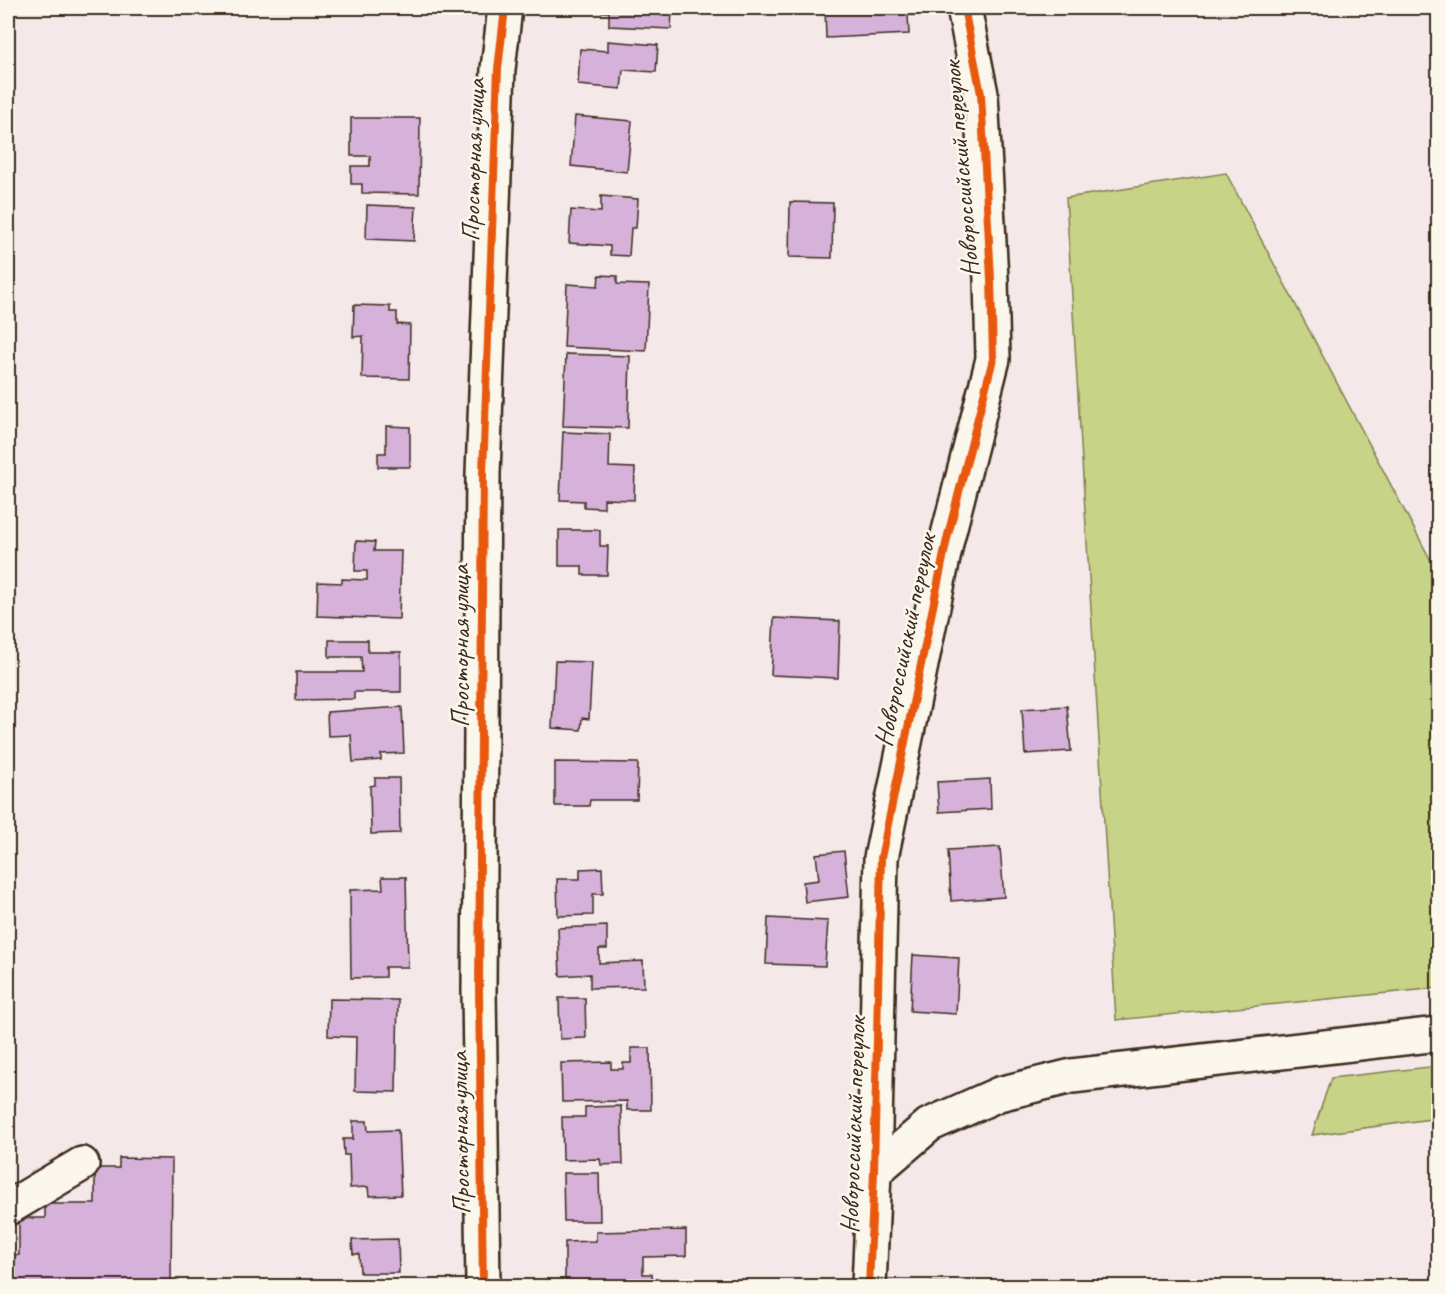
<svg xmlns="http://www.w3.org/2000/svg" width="1446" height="1294" viewBox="0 0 1446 1294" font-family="Caveat,sans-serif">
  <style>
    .green { fill: #c7d386; stroke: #817e52; stroke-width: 1.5 }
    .building { fill: #d6b1da; stroke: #3b2a1e; stroke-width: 1.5 }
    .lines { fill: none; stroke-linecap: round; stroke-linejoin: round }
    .minor-casing { stroke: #3b2a1e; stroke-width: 38 }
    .minor { stroke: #fbf7ec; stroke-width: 33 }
    .cycleway-casing { stroke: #fbf7ec; stroke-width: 11 }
    .cycleway { stroke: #e8590c; stroke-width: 8 }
    .labels { text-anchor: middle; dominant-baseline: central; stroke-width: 5; stroke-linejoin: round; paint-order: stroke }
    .street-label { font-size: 26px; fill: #3b2a1e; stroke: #fbf7ec }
  </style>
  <rect width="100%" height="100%" fill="#f4e9e8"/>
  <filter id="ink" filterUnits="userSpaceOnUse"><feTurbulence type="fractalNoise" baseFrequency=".0167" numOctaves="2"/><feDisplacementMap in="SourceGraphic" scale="12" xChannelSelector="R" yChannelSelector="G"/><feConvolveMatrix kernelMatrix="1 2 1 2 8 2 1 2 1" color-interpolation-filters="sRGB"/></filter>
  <g filter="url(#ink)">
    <path class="green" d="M1226 173 1438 574V988L1116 1020 1066 198Z
      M1438 1066V1118L1312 1135 1331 1078Z"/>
    <path class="building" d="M581 8H639V10L672 11 671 29 609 26V12L581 11Z
      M825 8H915V15H908L909 34 826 38Z
      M608 41 658 45 656 72 623 70 621 89 578 85 580 49 608 51Z
      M575 116 632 121 627 172 571 166Z
      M351 118H420L419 194 362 193V184H351V166H370V156H351Z
      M601 196 638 199 636 228H631L629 256 610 255V246L569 243 571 210 601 212Z
      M790 202 833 203 832 258 789 257Z
      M367 205 416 207 414 241 366 239Z
      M599 275 617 276V284L649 285 646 351 564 347 567 284 598 286Z
      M354 305 390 306V312H397V324L410 325 409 379 362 378 363 336 353 337Z
      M566 354 630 356 628 428 563 426Z
      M386 426 410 427V467H378V453H386Z
      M563 432 610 434 609 467 635 468 634 500 604 499V508L584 507V501L560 500Z
      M559 530H600V546H608L607 575H582V566H559Z
      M356 541 375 542 374 551H401L399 619 317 616 318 582 342 583V579L367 580V571H355Z
      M774 618 840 621 838 678 771 675Z
      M329 640H368V652H401V692H354V699L296 700V672H362L361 657H329Z
      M555 661 592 662 589 719 582 718 581 730 552 728Z
      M1067 706 1071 751 1025 754 1022 709Z
      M402 707 404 753 381 754V760L353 762 351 735 328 736 327 712Z
      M555 762 638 763 637 800H590L589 806H555Z
      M375 778H399L400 833 371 834 370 786 375 785Z
      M990 779 991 809 939 812 937 782Z
      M1000 847 1004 897 951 901 948 850Z
      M844 851 849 897 805 902 803 882 819 880 816 854Z
      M602 868 603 894H593V915L558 916 557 879H580V869Z
      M382 877H406L408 967H385V977L351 978 350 890 383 889Z
      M768 918 828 921 825 966 766 964Z
      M607 926V949H599V963L643 961 644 987 590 988V974L560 976 558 928Z
      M913 955 959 958 956 1014 910 1011Z
      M559 998H585L586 1038 560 1039Z
      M329 999 398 1000 396 1092 355 1091 356 1037 328 1036Z
      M631 1048H650L651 1110H627V1101L562 1102 561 1063 611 1062V1069H623V1063H631Z
      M621 1106 623 1164 601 1165 600 1159 563 1160 562 1117H585V1107Z
      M353 1121H367L368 1131 398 1130 401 1195 369 1196 368 1187 350 1188 349 1155H344L343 1139H353Z
      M119 1158 172 1159 171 1286H8V1255H19V1218H45V1204H95V1168H119Z
      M563 1173H599L600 1221H564Z
      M686 1230V1256L643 1257V1274H652L653 1286H594V1281L565 1282V1242L596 1241V1232Z
      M398 1239 399 1273H360L359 1254H353L352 1240Z
      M918 1283H945V1286H918Z"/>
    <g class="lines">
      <defs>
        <path id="minor" d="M874 1172 929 1125 999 1094 1072 1076 1438 1034
          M8 1208 82 1164
          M483 1286 479 990 483 474 498 69 505 8
          M869 1286 874 1172 881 858 947 539 993 359 991 279 981 94 964 8"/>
      </defs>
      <use href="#minor" class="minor-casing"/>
      <use href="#minor" class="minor"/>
      <defs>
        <path id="cycleway" d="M483 1286 479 990 483 474 498 69 505 8
          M869 1286 874 1172 881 858 947 539 993 359 991 279 981 94 964 8"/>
      </defs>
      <use href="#cycleway" class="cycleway-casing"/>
      <use href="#cycleway" class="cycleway"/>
    </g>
  </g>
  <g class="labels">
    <g class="street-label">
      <text transform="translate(473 160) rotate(-88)">Просторная улица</text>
      <text transform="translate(961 169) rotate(-95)">Новороссийский переулок</text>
      <text transform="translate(905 640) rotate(-78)">Новороссийский переулок</text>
      <text transform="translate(460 646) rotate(-90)">Просторная улица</text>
      <text transform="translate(853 1125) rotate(-88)">Новороссийский переулок</text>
      <text transform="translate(460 1133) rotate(-91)">Просторная улица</text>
    </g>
  </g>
  <rect width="1446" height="1294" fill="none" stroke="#fbf7ec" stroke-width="30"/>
  <rect x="15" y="15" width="1416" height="1264" fill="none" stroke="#3b2a1e" stroke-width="2" filter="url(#ink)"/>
</svg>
